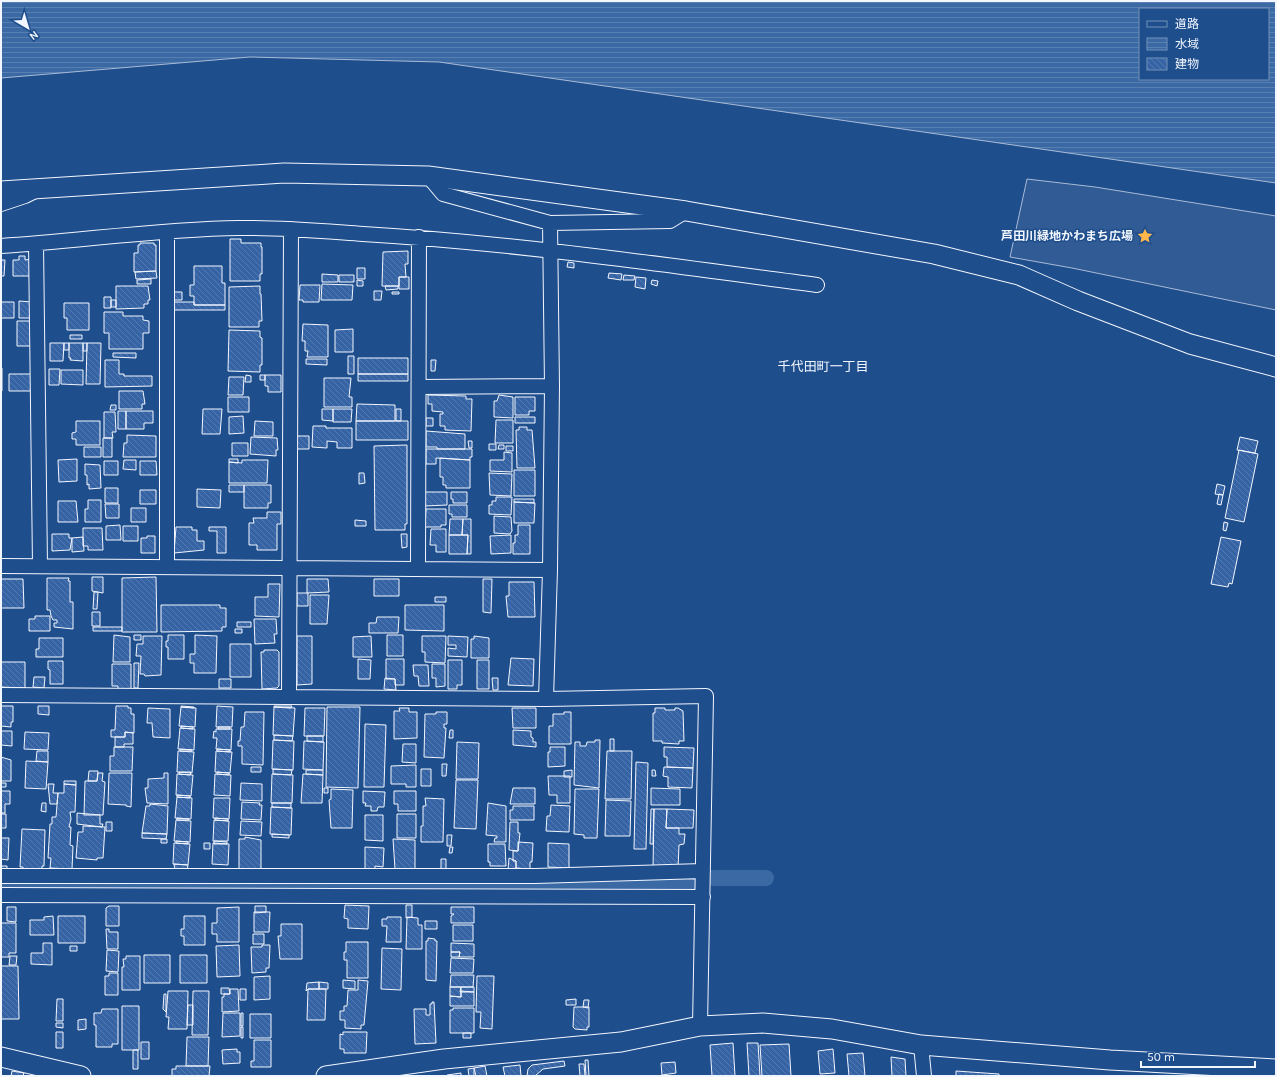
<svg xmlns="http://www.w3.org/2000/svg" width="1277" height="1077" viewBox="0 0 1277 1077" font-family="Karla,'Noto Sans JP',sans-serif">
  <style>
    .parking { fill: #305b95; stroke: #a8bbd7 }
    .water { fill: url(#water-rules); stroke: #a8bbd7; fill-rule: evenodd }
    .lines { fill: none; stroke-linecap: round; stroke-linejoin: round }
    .canal { stroke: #3b69a3; stroke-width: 16 }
    .building { fill: url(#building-back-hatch); stroke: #f2f6ff }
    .street-casing { stroke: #f2f6ff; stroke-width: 16 }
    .secondary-casing { stroke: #f2f6ff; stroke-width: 21 }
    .street { stroke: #1f4e8c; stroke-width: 14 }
    .secondary { stroke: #1f4e8c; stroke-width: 19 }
    .labels { text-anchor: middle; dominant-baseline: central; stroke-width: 3; stroke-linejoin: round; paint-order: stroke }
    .poi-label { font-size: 12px; font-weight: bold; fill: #f2f6ff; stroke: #1f4e8c; text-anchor: end }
    .neighbourhood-label { font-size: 13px; fill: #f2f6ff; stroke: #1f4e8c }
  </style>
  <defs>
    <pattern id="water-rules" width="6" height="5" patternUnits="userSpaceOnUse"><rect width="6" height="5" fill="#3b69a3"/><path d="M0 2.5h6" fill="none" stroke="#587fb1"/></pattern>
    <pattern id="building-back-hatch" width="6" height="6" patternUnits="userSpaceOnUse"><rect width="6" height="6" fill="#3563a3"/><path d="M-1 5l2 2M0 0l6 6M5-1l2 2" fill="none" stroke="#537ab1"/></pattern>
  </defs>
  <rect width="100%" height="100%" fill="#1f4e8c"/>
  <path class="parking" d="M1027 179 1095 187 1276 216V310L1072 268 1010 257Z"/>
  <path class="water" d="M1 1H1276V183L439 62 250 57 1 78ZM1140 9H1268V79H1140Z"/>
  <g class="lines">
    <path class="canal" d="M714 878H766
      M1 884 266 886 692 885"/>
  </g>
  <path class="building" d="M230 239H241V243H261V247H262V274H260V281H230Z
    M140 243H154V245H156V271L134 272V253H138V245H140Z
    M408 251V264H405L406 277H399V286H382L383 252Z
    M19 256H25V260L32 259V276H13V260H19Z
    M1 260H5L4 276H1Z
    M568 262 574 263V268L567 267Z
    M194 266H222V283H225V305H194V296H190V285H194Z
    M357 268H365V279H357Z
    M156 271 157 278 136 279 135 272Z
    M609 273 622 274 621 280 608 278Z
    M322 274 338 275V282H322Z
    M339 275H354V282H339Z
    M624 275 635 276 634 280H623Z
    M399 277H409V289H399Z
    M636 277 646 278 645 289 635 287Z
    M151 279V284H137V280Z
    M357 280 363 281V286H357Z
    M652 280 658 281 657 286 651 284Z
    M322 284 353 285 352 300H321Z
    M300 285H320L319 302H303V300H299Z
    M116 286H148L150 300H148V304H144V308L116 309Z
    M260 286V294H261L262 321H259V327H229V287Z
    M385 286H398V289L386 290Z
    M374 291H382L381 300H374Z
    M174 292H182V300H174Z
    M392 292H399V294H392Z
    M104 297H111V308H104Z
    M111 300H116V307H111Z
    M19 301 32 302V318H19Z
    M1 302H14V318H1Z
    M174 302H194V305H225V310H174Z
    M64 303H89V330H67V318H64Z
    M104 312H123V316H143V320L149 321V333H143V349H109V333H104Z
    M17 321H33V346H17Z
    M303 324 328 325V357H307L308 351H305V341H302Z
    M353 329V352H335V330Z
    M229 330 260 331V337L262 338V365H260V372L228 371Z
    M70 335H82V339H70Z
    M50 343H64L63 361H50Z
    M64 343H69V350H64Z
    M69 343H83V361L70 360 71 358H69Z
    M83 343H87V351H83Z
    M87 343H101L100 384H86Z
    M113 353H136V358L113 357Z
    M348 356H354V374H348Z
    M358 358H408V374H358Z
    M306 359H327V365L306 364Z
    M105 360H119V374H124V376H152V386L105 387Z
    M431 360H436L435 371H431Z
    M1 368H2V391H1Z
    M49 369H60L59 385H49Z
    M61 370H83V385L61 384Z
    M9 374H33L32 391H9Z
    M358 374H408V381H358Z
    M246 375 251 376V382H245Z
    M260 375H265V380H260Z
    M265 375H281V392H268V386H265Z
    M229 377H244L243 395H228Z
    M324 378H351L349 397H352V407H324Z
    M119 391H143L145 404H142V409H119Z
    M428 395 466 396V399H472L471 431 445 430V426H440V414H443V412L432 411V404H428Z
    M499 395 513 397V418L494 417V401H497Z
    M228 397H249V412H228Z
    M515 397H535V411H529V415H515Z
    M357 404 395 405V421H356Z
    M111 405H116V410H110Z
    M203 409H222L220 434H202Z
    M322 409H333V421L322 420Z
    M333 409H352L351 422H333Z
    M396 409H401V421H396Z
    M118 411H126V429H118Z
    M126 411H153V423H144V429H126Z
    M104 412H115L116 432H112L113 438H104Z
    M243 416 244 433 229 434V417Z
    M515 417H535V423H515Z
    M426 418H433V426H426Z
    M496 420H513V443H495Z
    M76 421H100V445H76V439H72V433L76 432Z
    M255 421 273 422V436H254Z
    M356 421H408V440H356Z
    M313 426H326V428H352V448H337V442L327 441V448L312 447Z
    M519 427H527V430H532L535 468H517L516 430H519Z
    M426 431 465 434V449H437V447H426Z
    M127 435 156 436V457H123L124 443H127Z
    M297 436H309V449H297Z
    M251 437 277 438 278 450H276V456L250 454Z
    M1240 437 1258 441 1255 453 1237 450Z
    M103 438H112V457H103Z
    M468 441H472V448H469Z
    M232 443H248V456H232Z
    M489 444H496V450H489Z
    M407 445V524H405V530H375L374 446Z
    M499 445H504V449H498Z
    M506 446H513V451H506Z
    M84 447H101V457H84Z
    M426 449H472V457H470V460L436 458V464H426Z
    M1239 450 1258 454 1244 522 1225 518Z
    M504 452 512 453V472L490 471V460H504Z
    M440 458 470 460V488H446V485H443V477H440Z
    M77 459V481L59 482 58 460Z
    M229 459H238V463L229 462Z
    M124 460H136V470L123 469Z
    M242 460H268L267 483H229V462L242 463Z
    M104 461H118V475H104Z
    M140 461H156L157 475H140Z
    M85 464 100 465 101 488 89 489V484L87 485V475H85Z
    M514 470H535V496H514Z
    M359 473H364L365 483 359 484Z
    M489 473 512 474 511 496 490 495Z
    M1217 484 1225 486 1223 495 1215 494Z
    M229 485H244V492H229Z
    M244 485H271V503H268V508H244Z
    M105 488H118V503H105Z
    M197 489 221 490 220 508 197 507Z
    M140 490H156V504H140Z
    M425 492H447V505L425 506Z
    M451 492H467V503H453V499H451Z
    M1219 494 1223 495 1221 505 1217 504Z
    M496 497H512L511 515 489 514V505H492V501H496Z
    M514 499H534V503L514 502Z
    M88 500H101V522H85V509H88Z
    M58 501H76L78 522H58Z
    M514 502 535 503 534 523H514Z
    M105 504H119V518H106Z
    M449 505H467V517H452V514H449Z
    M131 508H146V522H131Z
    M426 509H446V525H441V527H425Z
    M267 512H281V524H277V550H257V545H249V523H254L253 518H267Z
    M494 516 511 517 512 531 510 534 494 533Z
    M450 519H463L462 535H449Z
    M463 519H471V554H467L468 535H462Z
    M355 520 366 521V526H355Z
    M1224 522 1228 523 1226 531 1223 530Z
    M120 525 121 540H106V526Z
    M518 525H530V554H513V543H515V535H518Z
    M123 526H138V541H123Z
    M176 527H192V530H197V541H204V550L174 553Z
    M209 527H226V553H217V531H209Z
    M83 528H102L103 550H88V546H83Z
    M431 529H446V552H436V545H430Z
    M52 534H69V538H72L70 550 52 551Z
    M401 534H407V547L402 548Z
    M449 535H468L467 554H449Z
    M511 535V553L491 554 490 536Z
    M147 536H155V553H141V538H147Z
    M83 537 84 551 72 552V538Z
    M1221 537 1241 541 1232 584 1229 583 1228 587 1211 584Z
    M92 577H103V593L92 591Z
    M156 577 157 632H122V578Z
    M47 578H69L68 581H70V602H73V629L54 627V623H57V620H53L51 616 50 610H47Z
    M1 579H23L24 608H1Z
    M307 579H328L329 592 307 593Z
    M374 579H399V596H374Z
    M483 579H492L491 613 483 612Z
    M509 582H534L535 617H508L506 596H509Z
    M268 584H280L279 617 255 616V597H268Z
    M94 592H98L97 609H93Z
    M297 593H308V606H297Z
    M310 595H329L327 624H310Z
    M435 597H446V602H435Z
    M161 605H220V608H226V627H222V631L161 632Z
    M405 605H444V631L405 630Z
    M92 612H100V626H92Z
    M35 616H50V631H29V619H35Z
    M377 617H399L398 633H369V623H376Z
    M254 619H276L277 634H274L275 643 255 644Z
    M237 622H251V627H237Z
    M93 627H122V631H93Z
    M235 629H242V633H235Z
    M114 635 130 637V662H113Z
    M134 635H141V640H134Z
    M168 635H184V659H168V647H166V641H168Z
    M195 635 217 636 216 673H194V663H190V654H195Z
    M387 635H403V656H387Z
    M143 636H162L161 675 145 676 144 674H140L141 656H136L137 644H143Z
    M297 636H312V684L297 685Z
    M371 636 372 657H353V637Z
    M422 636H446L445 663 425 662V652H422Z
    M448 636 468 637 467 657 448 656V648L456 649V645H448Z
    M474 636 489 638V658H471V639H474Z
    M39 638H63V657H36V649H39Z
    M230 644H251V677H230Z
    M264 650H277L279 652V686L277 688 262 689 261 652H264Z
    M511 658 534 659 533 686 508 685Z
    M358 659 371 660 370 679H358Z
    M386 659H404V685H395V679H386Z
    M448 660H462V685H457V689H448Z
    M477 660H489V689H477Z
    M48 661H63V684H50V670L48 669Z
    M1 662H25V688L1 687Z
    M134 663H139L138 688H134Z
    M112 664H131V689H118V686H112Z
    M432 664H445V686L436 687V678H432Z
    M413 665H428L429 686H419L418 676H414Z
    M34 677H45L44 688 33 687Z
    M385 678 395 679 396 690 384 689Z
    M492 678H498V690H493Z
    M219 679H231V688H219Z
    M1 706H13V722H11V727L1 726Z
    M38 706H49V715L38 714Z
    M116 706H128V708H131V714H134V733L125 732V737H111V730H115Z
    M181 706 194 707V708L181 707Z
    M217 706 233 707 232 727H216Z
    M274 706H292L291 708 274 707Z
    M181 707 196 708 195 727 179 726Z
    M274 707 295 708 293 736 273 735Z
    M327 707H360L358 788 326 787Z
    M148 708 170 709V738L153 737 152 723H147Z
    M305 708H325L324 736H304Z
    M399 708H409V712H417V738L394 739V711H400Z
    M512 708H536V728H513Z
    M655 708H665V710H675V708H678L683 711 684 741H679V744L662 743V741H653V713H655Z
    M245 712H264L263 765 242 764V746H238V741H240L241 727H244Z
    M436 712H447V724H444V728H446L444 758 424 757 425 714H436Z
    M564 712H571V744H549V726H553V714H564Z
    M365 724 386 725 384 787H364Z
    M181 726 193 727V729L181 728Z
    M218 727H230V729H218Z
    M180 728 195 729 194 750 178 749Z
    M216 729H232L231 750 216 749 217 738H213L214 731 216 732Z
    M450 730H453V738H449Z
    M513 730 531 731V737L533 738V742H536V747L513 745Z
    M1 731H12V746L1 745Z
    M25 732 49 733 48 750 24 749Z
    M125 732 133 733V744H124V747H115V737H125Z
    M274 735 293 736 292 741 274 740Z
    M307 736H323V742L307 741Z
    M610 739H614V751H610Z
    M273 740 294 741 293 770 272 769Z
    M595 740H600L599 788 574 785 575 742H580V746H586L587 742H595Z
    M304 741 324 742 323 770 303 769Z
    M457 742 479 743 478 779H456Z
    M403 744H416V763L402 762Z
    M114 747H133L132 771H110V756H114Z
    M550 747H565V766L548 767V752H550Z
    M664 747 694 748 693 768 667 767V757H664Z
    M180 749 192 750V751H180Z
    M217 749 230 750V752L217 751Z
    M37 751H48V762L36 761Z
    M178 751 194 752 192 773 177 772Z
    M216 751 232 752 230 773 215 772Z
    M607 751H632L631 799H605Z
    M1 757 11 760V781H1Z
    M26 761 48 762 46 789 25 788Z
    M636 762 648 763 646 849H634Z
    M442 764H447L446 776H442Z
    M416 765V787H406V784H391V766Z
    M251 767H261V772H251Z
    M664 767 693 768 692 788 668 787V777L663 776Z
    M273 769 292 770 291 775 273 774Z
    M421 769H431V786H421Z
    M306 770H323V775L306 774Z
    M572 770V777H564V771Z
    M652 770H655L656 776H652Z
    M89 771H98L97 781H88Z
    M179 772H191L190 775 179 774Z
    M217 772 229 773V775L217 774Z
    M98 773H103L102 781 105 782 103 815H84L85 781H97Z
    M109 773H132L131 807 126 806V805L108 804Z
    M164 773H168V804L147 803 145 788H148V779L164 778Z
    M177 774 193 775 191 796 176 795Z
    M215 774 231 775 230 796 214 795Z
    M272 774 293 775 292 803H271Z
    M303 774 323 775 322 803H301Z
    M548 776H570V803H557V795H549Z
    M456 780H478L476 829 454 828Z
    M64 781H76V785L64 784Z
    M1 783H6V787H1Z
    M241 783 262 784V801L240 800Z
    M48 784H54L53 793H58L57 804H50Z
    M64 784 76 785 75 812H70L71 819 69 827H71L70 845 73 846 72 869 50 868 51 858H48L50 824H52V817H56L58 793H64Z
    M324 788H328V793H324Z
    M513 788H535V804H510Z
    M651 788 680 789V805H651Z
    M331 789 353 790 352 828H331L329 800 331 799Z
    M575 789H599L597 838H584V835L574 834Z
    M1 791H10V804H5V813H1Z
    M363 791 385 792 384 807H378L377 811H371V806H365L366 803H363Z
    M394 791H416V811H398V804H394Z
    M177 795 190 796V798L177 797Z
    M177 797 192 798 191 819 175 818Z
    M214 798H230L229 819 213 818Z
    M425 798 444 799 443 842H421V826H423V806H426Z
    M606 800 631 801 630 836H605Z
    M242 802 260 803 259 805H262L261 820 241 819Z
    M42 803H46V812L41 811Z
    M272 803H291V808L272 807Z
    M488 803 506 806V842H494L495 838H497V836L486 835Z
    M150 804 168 806 167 834 142 833 146 806H150Z
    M551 805 570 806 569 832 546 831 547 816H550Z
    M513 806H534V820H510V810H513Z
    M271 807 292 808 291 835 270 834Z
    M651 809H654L653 844H650Z
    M654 809H667L666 828H679V834H685L684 844 679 845 678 869 653 868Z
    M667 809 694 810 693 828H666Z
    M77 813 100 815V824H103L102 827 77 824Z
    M1 814H6V828H1Z
    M397 814H416V838H397Z
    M365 815H383V841L365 840Z
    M177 818 189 819V820H177Z
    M215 818 228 819V821L215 820Z
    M176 820 191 821 190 842 174 841Z
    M214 820 229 821 228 841H213Z
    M241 821 262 822 261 836 240 835Z
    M106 822H112V831H106Z
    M510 822H518V833H520L518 851 509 850Z
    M83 826 105 827 103 858H97V860L76 858 78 832H83Z
    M22 829 45 830 44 866H42V869H23V867H20Z
    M142 833 167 834 166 839 142 838Z
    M272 834 289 835V838L272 837Z
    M447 835H452L451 846H447Z
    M245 837 261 840V869H239V839H245Z
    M1 838H9L8 860 1 859Z
    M161 839H167V843H161Z
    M393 839 415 840V869H395Z
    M176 841 188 842V844L176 843Z
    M214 841 227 842V844H214Z
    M518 842 533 843 532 862H530V869L516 868V861H513V851H518Z
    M174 843 190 844 188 865 173 864Z
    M204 843H210V849H204Z
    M213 843 229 844 228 865 212 864Z
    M548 843 569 844V868L548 867Z
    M488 844H505L506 866H490V862H488Z
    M365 847 384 848 383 867 375 866V869H365Z
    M450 847H453L452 853H449Z
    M509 858 516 861V870H508Z
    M441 859H446V870H441Z
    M174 864 188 865 187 871 175 870Z
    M1 866H7V870H1Z
    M345 905 369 906 368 929 348 928V919L344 918Z
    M406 905H412V917L406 918Z
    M109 906H119V926H106V908Z
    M255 906H266V912L255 913Z
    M7 907H16V922L7 921Z
    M239 907V942H217V934H212V923H217V908Z
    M451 907H474V923H451V916L454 914H451Z
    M254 912H270L269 932H254Z
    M53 916 54 935H30V920H44V917Z
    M58 916H85V943H58Z
    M184 916H205V945H184V936H181V929H184Z
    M387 917H401V942H386L387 926H382V919H387Z
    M407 917 418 918V925H422V949H406Z
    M425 921H437V929H425Z
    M1 923H16V953H9V957H1Z
    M281 924H302V959H280L278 936H281Z
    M453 925H473V941H453Z
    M106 929H109V932H118V949H107Z
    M253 934H264V944H253Z
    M428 938 435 939V941H437L436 981 426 980V941H428Z
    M346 942H368V978H347V960H344V952H346Z
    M43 943H52V965L31 964V953H43Z
    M451 943 474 944V957H459L460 952H451Z
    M239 945 240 976 217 977 216 946Z
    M262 945H270L269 968H266V972L252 973 251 947H262Z
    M70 946H77V951H70Z
    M382 948 402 949 401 990 381 989Z
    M107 950 119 951 118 972 106 971Z
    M451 952H460L459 957H451Z
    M144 955H170V983H144Z
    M180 955H207V983H180Z
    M10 956H17L16 965H9Z
    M126 956H140V990H122V967H124L123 959H126Z
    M451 958 474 959 473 973H450Z
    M1 966H18L19 1019H1Z
    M109 973H118V995H105V976H109Z
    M451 975H474L473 987H450Z
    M270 976V999L254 1000V977Z
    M477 976H494L492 1029 480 1028 481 1012H476Z
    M343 980 355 981V989L343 988Z
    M358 980 368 981 364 1025H361V1029L345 1028V1020H340V1011H344V1006H347L348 990H358Z
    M319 982V989H308L306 991 307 983Z
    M319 982 328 983V989H319Z
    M450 987H461V997L450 996Z
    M461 987H474V992H460Z
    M221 988H229L230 994H221Z
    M230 989H238L239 1011 222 1012V997H224V994H230Z
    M240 989H246V1000H240Z
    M308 989H326L325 1020H307Z
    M168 991H188L187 1029H168L169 1017H166Z
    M193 991H209L208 1035H192Z
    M461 991 474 992V1006H450V996L461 997Z
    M164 994H166V1012L163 1009Z
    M57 999H63V1021H56Z
    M576 999V1005H566V1000Z
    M584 1000H589L588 1008 583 1007Z
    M432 1002H434L436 1043 415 1044 414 1009H426V1015H430V1004H432Z
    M188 1005H193V1025H187Z
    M122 1006H139V1050H122Z
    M574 1007H589V1027H587V1030L575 1029 573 1027Z
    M453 1008H474V1033H450V1010H453Z
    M102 1009H118V1044H112V1047H96V1025H94V1013H101Z
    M223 1013H240V1036L222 1037Z
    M241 1013H243V1026H241Z
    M250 1014H271V1038H250Z
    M86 1019V1029L78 1030V1020Z
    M56 1023H63V1028L56 1027Z
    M241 1027H243V1038H241Z
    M56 1032H63V1048H56Z
    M343 1032H367L366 1053H344V1049H340V1034L343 1035Z
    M463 1033H471V1038H463Z
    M187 1037H209L208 1066H186Z
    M254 1040H271V1067H251V1061H254Z
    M141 1042H149V1059H141Z
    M733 1043 735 1076H712L710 1045Z
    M747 1043H758L760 1076H749Z
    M789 1044 791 1076H762L760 1045Z
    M237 1049V1052H240V1063L223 1064 222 1050Z
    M833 1049 835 1073 820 1074 818 1051Z
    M133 1050H138V1069H133Z
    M863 1053 865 1076H849L847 1054Z
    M891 1057 905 1059 906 1076H892Z
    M585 1060H588L589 1076H586Z
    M564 1061 565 1066 543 1069 535 1076H527L528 1069 532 1065Z
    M675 1062 676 1073 662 1075 661 1063Z
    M579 1064H584L585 1076H580Z
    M520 1065 521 1076H505L503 1067Z
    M176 1066H210L209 1076H172V1069H176Z
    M485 1066 487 1076H476L474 1068Z
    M474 1068V1076H469L468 1069Z
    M12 1071 24 1073 23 1076H11Z
    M956 1071 999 1074V1076H956Z
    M461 1073V1076H447V1075Z"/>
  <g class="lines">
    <defs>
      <path id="street" d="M428 176 443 194 550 223 552 386 550 570 546 699
        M1 204 25 196 33 192
        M550 223 670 221 686 211
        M167 232V566
        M36 244 40 566
        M1 246C80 241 160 229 239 228 280 227 322 231 363 234 515 243 666 265 817 285
        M419 387 552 386
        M1 566 550 570
        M418 568 419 237
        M1 695 546 699 706 696 700 1026
        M289 696 291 229
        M1 876H535L703 871
        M1 895 703 897
        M921 1045 924 1076"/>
      <path id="secondary" d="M1 191 284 173 428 176 686 211 934 254 1019 275 1078 301 1190 344 1276 367
        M1 1057 81 1076
        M326 1076 444 1059 621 1042 700 1026 763 1023 832 1029 921 1045 1110 1060 1276 1069"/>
    </defs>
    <use href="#street" class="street-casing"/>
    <use href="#secondary" class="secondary-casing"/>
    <use href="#street" class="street"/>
    <use href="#secondary" class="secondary"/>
  </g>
  <defs>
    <symbol id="sight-bare" viewBox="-9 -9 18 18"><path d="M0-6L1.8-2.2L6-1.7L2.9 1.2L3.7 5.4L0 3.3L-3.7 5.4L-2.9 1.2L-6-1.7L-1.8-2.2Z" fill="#ffb74d" stroke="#1f4e8c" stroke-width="2.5" paint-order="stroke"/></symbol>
  </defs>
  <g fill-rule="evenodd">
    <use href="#sight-bare" x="1134" y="225" width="22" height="22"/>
  </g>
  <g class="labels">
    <g class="poi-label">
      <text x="1133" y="236">芦田川緑地かわまち広場</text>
    </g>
    <g class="neighbourhood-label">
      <text x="823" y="366">千代田町一丁目</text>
    </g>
  </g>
  <rect width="1277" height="1077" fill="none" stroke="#f2f6ff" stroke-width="4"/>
  <rect x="1139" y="8" width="130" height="72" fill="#1f4e8c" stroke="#7391ba"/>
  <rect x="1147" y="21" width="20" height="6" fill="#1f4e8c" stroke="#7391ba"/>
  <text x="1175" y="28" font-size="12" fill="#f2f6ff">道路</text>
  <rect x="1147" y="38" width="20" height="12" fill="url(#water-rules)" stroke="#7391ba"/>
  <text x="1175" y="48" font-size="12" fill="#f2f6ff">水域</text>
  <rect x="1147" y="58" width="20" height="12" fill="url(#building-back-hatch)" stroke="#7391ba"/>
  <text x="1175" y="68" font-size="12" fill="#f2f6ff">建物</text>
  <g transform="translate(28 28) rotate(142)" stroke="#1f4e8c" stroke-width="3" paint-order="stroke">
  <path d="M0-3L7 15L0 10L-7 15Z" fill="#f2f6ff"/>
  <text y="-6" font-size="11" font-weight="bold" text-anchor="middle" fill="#f2f6ff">N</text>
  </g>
  <path d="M1141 1061v6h114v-6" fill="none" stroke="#f2f6ff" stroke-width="2"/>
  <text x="1147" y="1061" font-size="12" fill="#f2f6ff" stroke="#1f4e8c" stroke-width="3" paint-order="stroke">50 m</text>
</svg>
